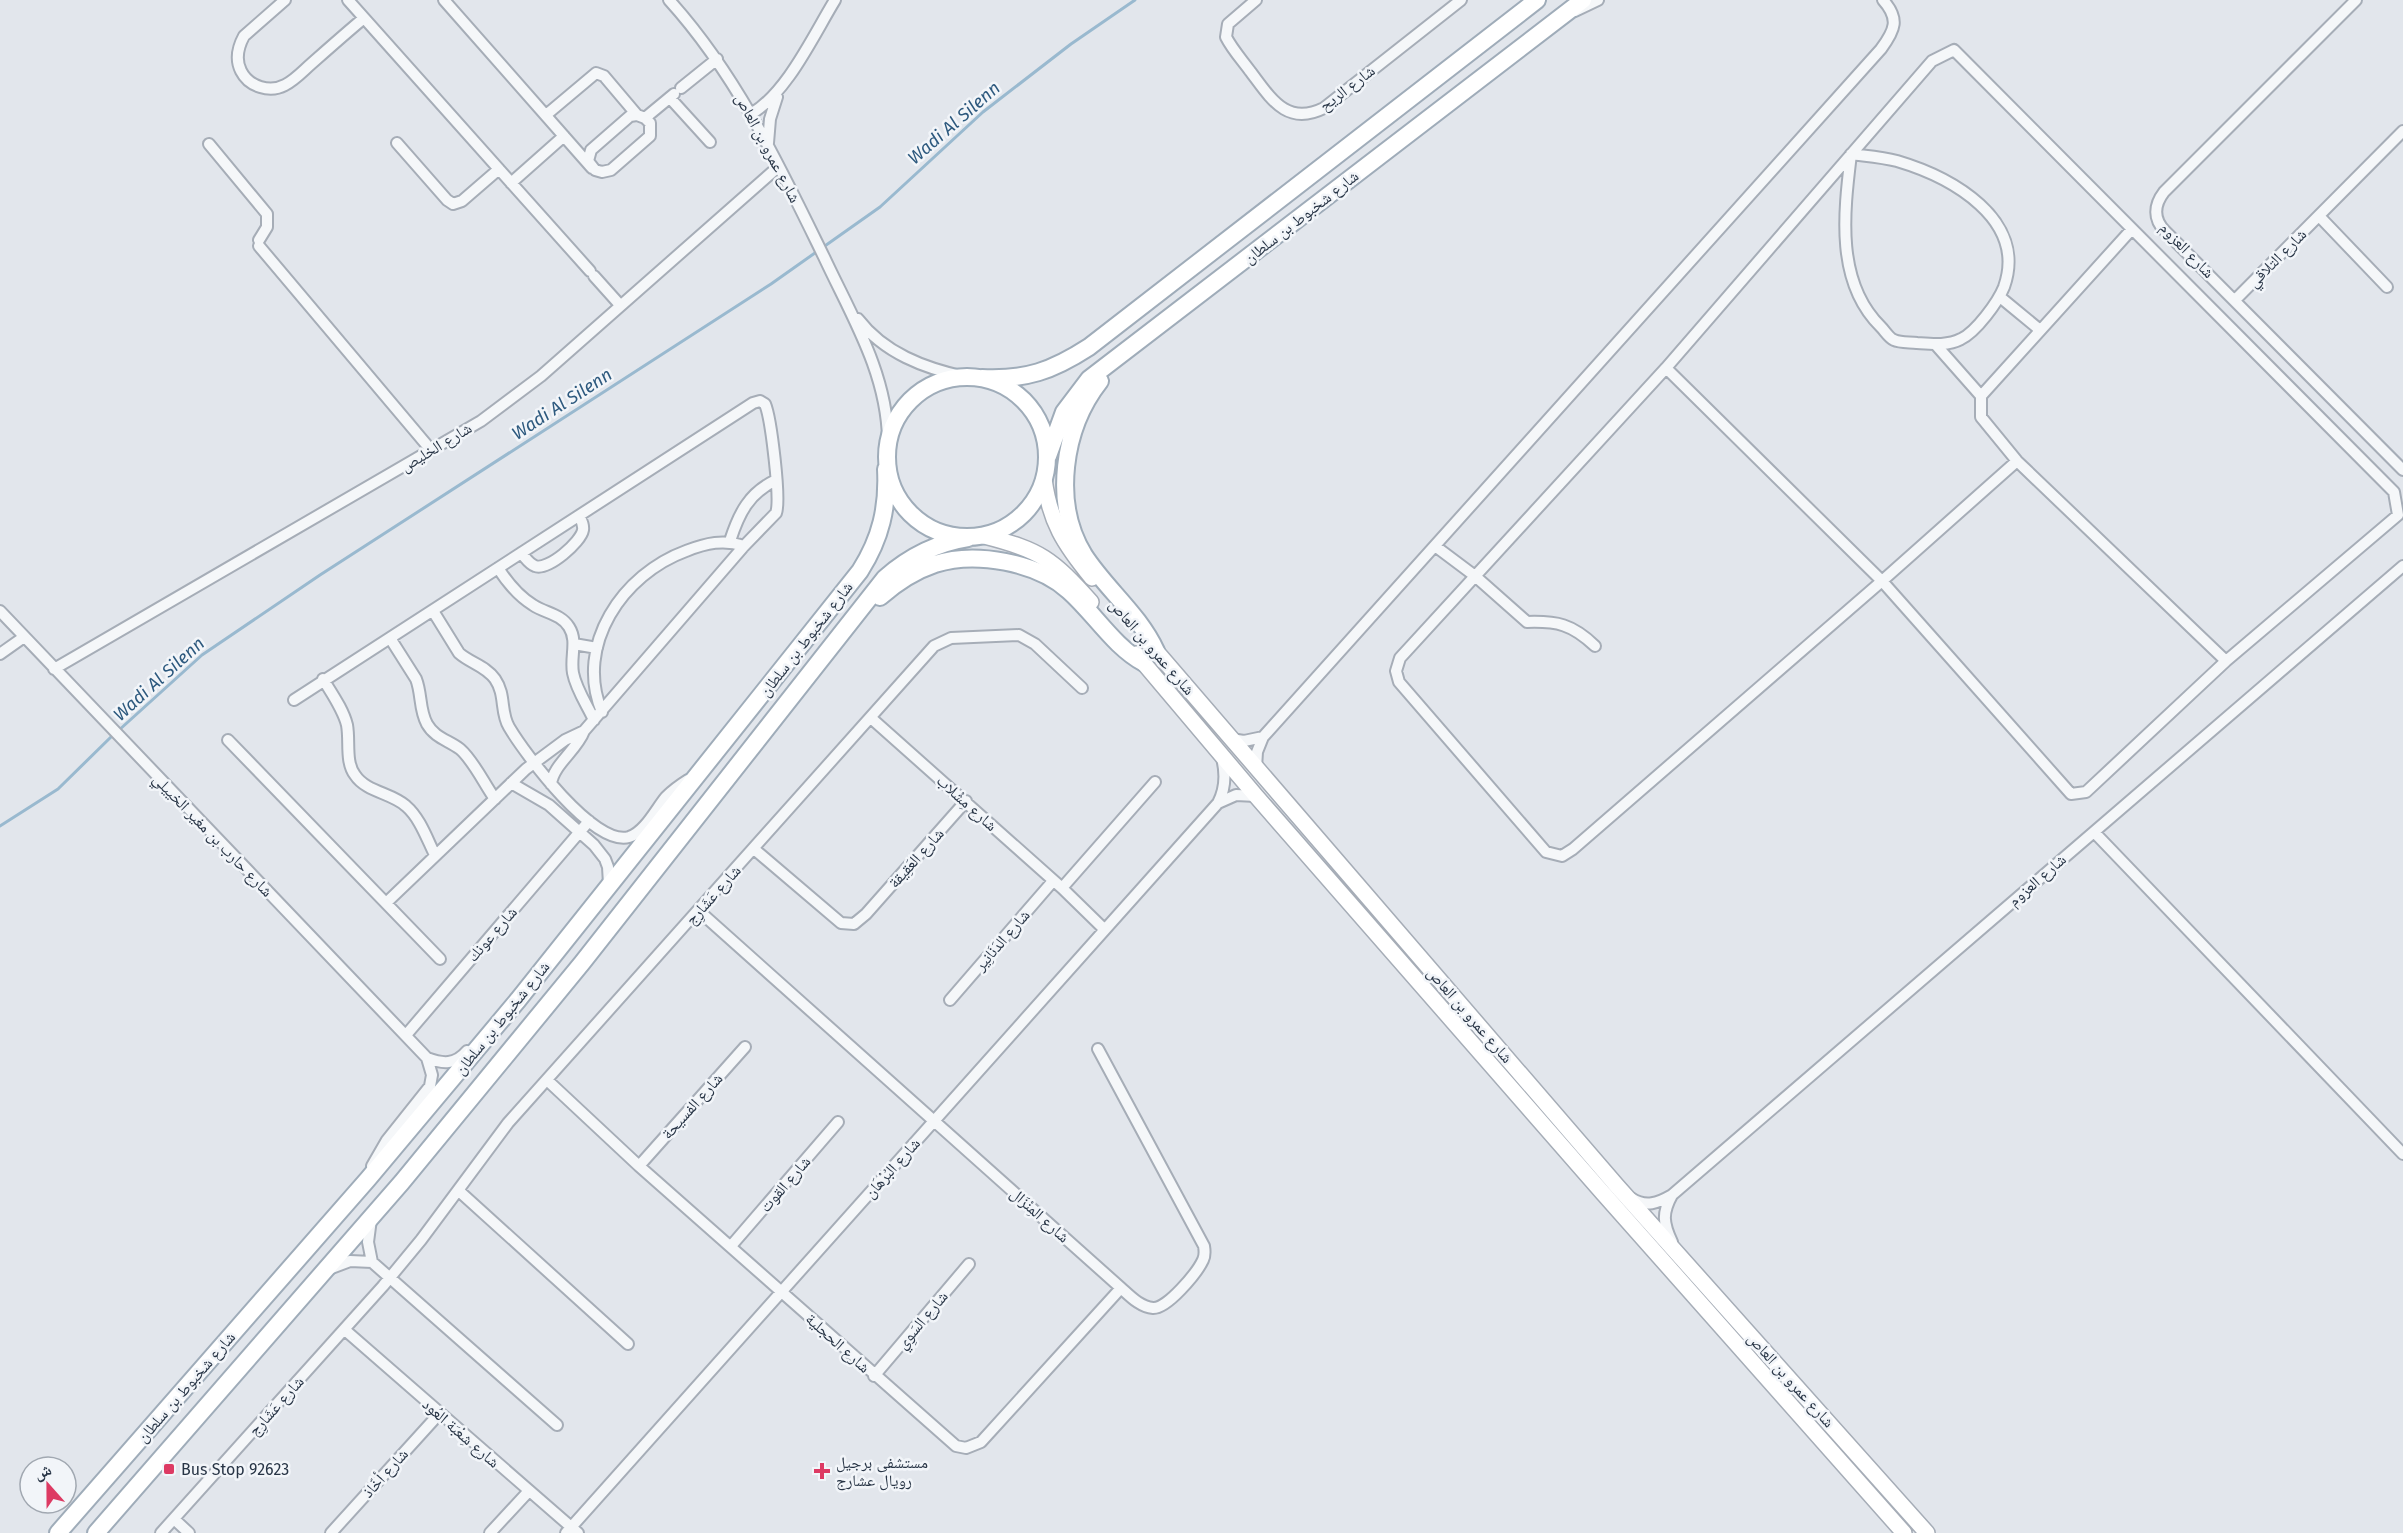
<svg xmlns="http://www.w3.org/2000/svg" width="2403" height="1533" viewBox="0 0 2403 1533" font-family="'Fira Sans','Noto Naskh Arabic',sans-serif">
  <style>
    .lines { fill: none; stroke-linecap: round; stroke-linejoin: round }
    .stream { stroke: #99b9cf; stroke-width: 3 }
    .minor-casing { stroke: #a6adb7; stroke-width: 14 }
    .secondary-casing { stroke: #a6adb7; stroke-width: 18 }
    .primary-casing { stroke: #9facb9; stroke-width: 20 }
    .minor { stroke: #f5f7f9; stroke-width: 10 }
    .secondary { stroke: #fff; stroke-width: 15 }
    .primary { stroke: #fff; stroke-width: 16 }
    .poi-dot { fill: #dd3a63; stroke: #f2f5f9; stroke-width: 2 }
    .labels { text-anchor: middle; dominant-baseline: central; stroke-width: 5; stroke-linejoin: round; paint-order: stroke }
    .street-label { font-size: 16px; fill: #283546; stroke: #f2f5f9 }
    .poi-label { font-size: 16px; fill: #283546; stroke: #f2f5f9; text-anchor: start }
    .water-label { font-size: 18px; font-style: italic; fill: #2d597e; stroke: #f2f5f9 }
  </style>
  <rect width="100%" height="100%" fill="#e2e6ec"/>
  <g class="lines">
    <path class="stream" d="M118 731 202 655 320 575 771 284 880 207 983 112 1071 44 1135 0
      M0 826 58 789 113 735"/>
    <defs>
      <path id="minor" d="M285 0 244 36C238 47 235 59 241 71 249 87 270 93 285 85 295 80 303 71 311 64 328 49 346 33 364 18
        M348 0 590 271
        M444 0 592 168
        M669 0C737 75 780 167 824 257 852 317 887 373 888 440
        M1256 0 1228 24 1226 37C1232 49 1242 60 1250 71 1270 97 1286 127 1324 108L1461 0
        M2356 0 2164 192C2154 205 2153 219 2165 231L2403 470
        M1575 11 1598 0
        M681 88 717 59
        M670 98 710 142
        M751 114C787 93 813 36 835 0
        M546 115 596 73 604 76 637 115
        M637 115 645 118 650 123V136L611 170 602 172 595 170 588 161 591 150 630 116Z
        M645 118 674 94
        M397 143 447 200 453 204 462 201 499 169
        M768 143 770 119 777 97
        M209 144 267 214V227L259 240
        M1851 154C1866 156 1882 157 1897 161 1951 177 2028 219 2004 287 1998 302 1976 332 1961 339 1948 346 1931 344 1917 343 1910 342 1900 343 1894 340 1889 338 1885 331 1881 327 1835 282 1844 212 1851 154Z
        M511 183 564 136
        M2319 216 2387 287
        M2132 229 1981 396V417L2017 461 2226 661
        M259 246 431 450
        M594 276 620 305
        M2000 297 2040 330
        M2235 300 2403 131
        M858 319C884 353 924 368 965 377
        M1936 345 1981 396
        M1666 368 1882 581 2071 794 2086 792 2226 661 2398 515 2394 492 1954 50 1932 61 1666 368 1400 658 1396 671 1399 682 1546 852 1562 856 1573 849 1882 581 2017 461
        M730 541C739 513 749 493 776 480
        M1435 546 1475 576 1527 622C1557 621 1572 624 1595 646
        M521 553C525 557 529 564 535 566 548 571 581 542 583 530 584 524 581 520 579 516
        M498 568C507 582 518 596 533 605 545 613 561 614 569 627 578 641 570 657 573 673 576 689 587 705 594 720
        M0 611 427 1058 432 1075 430 1086 387 1140 372 1166
        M433 611 459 653C470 663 486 666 495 679 506 695 500 712 509 727 525 754 594 847 629 837 645 832 656 809 666 797 673 790 680 785 688 780
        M390 638 416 679C422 694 419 710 427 724 435 738 448 740 460 749 474 761 484 784 495 799
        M574 644 597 648
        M0 654 24 637
        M54 669 481 421 541 376 778 167
        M323 679C332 694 343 709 347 725 350 741 345 762 355 775 366 792 392 793 406 806 420 818 427 839 435 855
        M294 700 753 403 760 401 765 404C771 418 781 500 776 513L744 546 584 731 565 740 526 769 386 903
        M602 712C574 645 623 574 686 551 706 543 724 539 744 546
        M871 718 1062 888 1104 929
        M1231 739 1244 741 1263 737
        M228 740 440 959
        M1256 768 1257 752 1263 737 1881 49C1895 30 1900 19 1883 0
        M511 783 549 805 594 845 605 859 608 867 609 884
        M551 784C553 765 577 750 584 731
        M1218 803 1236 795 1256 796
        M2094 832 2403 1154
        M754 849 841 923 854 924 866 914 966 801
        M1062 888 1155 782
        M699 911 1121 1288C1130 1296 1140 1307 1153 1308 1167 1309 1197 1273 1203 1260 1205 1256 1205 1252 1204 1246L1098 1049
        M950 1000 1053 881
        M406 1035 589 821
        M427 1058C443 1064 455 1065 467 1051
        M547 1080 639 1166 956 1446 966 1448 981 1442 1121 1288
        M639 1166 745 1047
        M459 1191 628 1344
        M1672 1195C1662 1213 1663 1223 1672 1242
        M1631 1198C1646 1208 1658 1203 1672 1195L2403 566
        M371 1219 368 1242 372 1262 557 1425
        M731 1246 838 1122
        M329 1269 350 1261 372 1262
        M345 1330 578 1533
        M874 1376 969 1264
        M174 1519 189 1533
        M161 1533 383 1286 421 1240 508 1123 934 646 951 638 1019 635 1035 644 1082 688
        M331 1533 439 1414
        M490 1533 528 1492
        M566 1533 1218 803C1226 788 1226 774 1222 758"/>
      <path id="secondary" d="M1044 479C1050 522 1064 544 1092 578
        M984 536C1041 550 1052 559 1091 602
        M1149 643 1617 1186 1927 1533
        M1136 654 1256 796 1602 1192 1904 1533"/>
      <path id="primary" d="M887 457a80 80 0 1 1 160 0a80 80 0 1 1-160 0Z
        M982 378C1026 380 1052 371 1089 347L1537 0
        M1100 381C1063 428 1052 503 1084 555 1106 589 1139 614 1156 651
        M1048 456 1064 412 1089 379 1583 0
        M880 597C896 583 914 571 935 564 975 551 1037 562 1069 591 1094 613 1114 647 1144 663
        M58 1533 368 1179 518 1000 860 571C881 538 888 507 886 469
        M96 1533 402 1182 582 963 885 578C909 557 936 543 968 538"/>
    </defs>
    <use href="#minor" class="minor-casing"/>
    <use href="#secondary" class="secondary-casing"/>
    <use href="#primary" class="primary-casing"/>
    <use href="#minor" class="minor"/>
    <use href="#secondary" class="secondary"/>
    <use href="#primary" class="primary"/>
  </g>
  <g class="poi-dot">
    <rect x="163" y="1463" width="12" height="12" rx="3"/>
    <path d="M819 1462h6v6h6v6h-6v6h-6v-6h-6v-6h6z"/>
  </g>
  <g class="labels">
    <g class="street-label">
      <text transform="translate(1347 88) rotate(-37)">شارع الريح</text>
      <text transform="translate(768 148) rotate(62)">شارع عمرو بن العاص</text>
      <text transform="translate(1301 217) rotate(-38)">شارع شخبوط بن سلطان</text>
      <text transform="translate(2187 250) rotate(46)">شارع العزوم</text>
      <text transform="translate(2277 258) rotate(-45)">شارع التلاقي</text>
      <text transform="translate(436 447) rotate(-31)">شارع الخليص</text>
      <text transform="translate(806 639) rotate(-52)">شارع شخبوط بن سلطان</text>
      <text transform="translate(1152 647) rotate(49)">شارع عمرو بن العاص</text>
      <text transform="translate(967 803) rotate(42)">شارع مِشْلاب</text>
      <text transform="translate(213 835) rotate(46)">شارع حارب بن مغير الخييلي</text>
      <text transform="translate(916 858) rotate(-48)">شارع العَقِيقة</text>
      <text transform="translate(2037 880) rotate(-41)">شارع العزوم</text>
      <text transform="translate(713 895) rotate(-48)">شارع عَشَارِج</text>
      <text transform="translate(492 934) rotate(-49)">شارع عونك</text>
      <text transform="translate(1002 940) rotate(-49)">شارع الدَنَانِير</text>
      <text transform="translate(1470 1015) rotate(49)">شارع عمرو بن العاص</text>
      <text transform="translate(502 1018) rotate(-51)">شارع شخبوط بن سلطان</text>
      <text transform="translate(692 1106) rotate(-48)">شارع الفسيحة</text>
      <text transform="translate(892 1168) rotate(-48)">شارع البُرْهَان</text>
      <text transform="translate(785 1184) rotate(-49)">شارع القوت</text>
      <text transform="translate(1040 1215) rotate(42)">شارع المِنْزَال</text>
      <text transform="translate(922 1320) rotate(-50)">شارع السَوِي</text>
      <text transform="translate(838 1343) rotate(42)">شارع الحجلية</text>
      <text transform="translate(1791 1380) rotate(48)">شارع عمرو بن العاص</text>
      <text transform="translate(186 1387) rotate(-49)">شارع شخبوط بن سلطان</text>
      <text transform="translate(276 1406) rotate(-48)">شارع عَشَارِج</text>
      <text transform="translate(461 1433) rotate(41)">شارع شِعْبَة العُود</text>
      <text transform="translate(385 1473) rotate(-48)">شارع أخّاذ</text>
    </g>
    <g class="poi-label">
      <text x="836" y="1462">مستشفى برجيل<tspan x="836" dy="18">رويال عشارج</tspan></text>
      <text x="181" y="1469">Bus Stop 92623</text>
    </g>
    <g class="water-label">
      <text transform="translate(954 123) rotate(-41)">Wadi Al Silenn</text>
      <text transform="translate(562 404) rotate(-33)">Wadi Al Silenn</text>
      <text transform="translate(159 679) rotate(-42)">Wadi Al Silenn</text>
    </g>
  </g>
  <g transform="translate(48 1485) rotate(339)"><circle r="28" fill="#f2f5f9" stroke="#a1a8b1" stroke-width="1.5"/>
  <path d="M0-4.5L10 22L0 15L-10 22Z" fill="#dd3a63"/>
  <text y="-9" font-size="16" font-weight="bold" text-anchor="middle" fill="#283546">ش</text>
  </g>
</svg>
